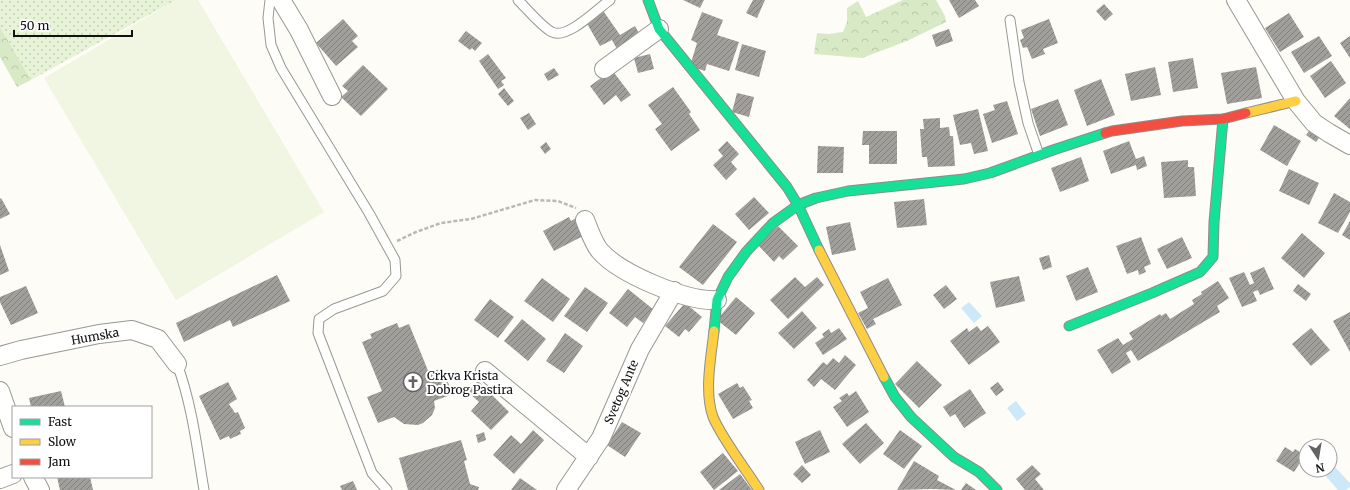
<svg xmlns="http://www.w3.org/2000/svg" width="1350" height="490" viewBox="0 0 1350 490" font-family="Merriweather,serif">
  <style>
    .grass { fill: url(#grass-dots) }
    .forest { fill: url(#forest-crowns) }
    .pitch { fill: #f0f6e1 }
    .water { fill: #cde8f7 }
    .building { fill: url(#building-hatch) }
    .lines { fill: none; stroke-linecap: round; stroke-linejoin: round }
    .lane-casing { stroke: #979795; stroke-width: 11 }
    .street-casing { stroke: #979795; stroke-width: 20 }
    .fast-casing { stroke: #8e8d8b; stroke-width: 11 }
    .slow-casing { stroke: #8e8d8b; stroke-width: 11 }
    .jam-casing { stroke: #8e8d8b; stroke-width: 11 }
    .path { stroke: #b9b9b8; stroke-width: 2.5; stroke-dasharray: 4 2; stroke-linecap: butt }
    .lane { stroke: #fffffe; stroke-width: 9 }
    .street { stroke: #fffffe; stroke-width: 18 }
    .fast { stroke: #16e098; stroke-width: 9 }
    .slow { stroke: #ffcf43; stroke-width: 9 }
    .jam { stroke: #f24e42; stroke-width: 9 }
    .labels { text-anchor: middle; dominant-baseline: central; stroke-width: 4; stroke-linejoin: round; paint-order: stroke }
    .street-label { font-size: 12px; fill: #111; stroke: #fff }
    .poi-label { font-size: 12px; fill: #111; stroke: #fff; text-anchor: start }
  </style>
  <defs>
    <pattern id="grass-dots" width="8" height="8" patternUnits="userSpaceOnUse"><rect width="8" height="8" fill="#e7f3d7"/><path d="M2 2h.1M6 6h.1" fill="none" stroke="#c5cfb8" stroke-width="1.8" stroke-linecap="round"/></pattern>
    <pattern id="forest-crowns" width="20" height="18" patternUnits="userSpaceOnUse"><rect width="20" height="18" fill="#d8eac5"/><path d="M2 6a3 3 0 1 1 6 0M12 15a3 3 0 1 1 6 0" fill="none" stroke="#b8c8a8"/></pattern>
    <pattern id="building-hatch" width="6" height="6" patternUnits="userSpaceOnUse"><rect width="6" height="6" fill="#a19f9c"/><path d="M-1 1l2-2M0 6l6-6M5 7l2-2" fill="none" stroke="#82807e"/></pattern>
  </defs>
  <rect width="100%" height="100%" fill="#fdfcf7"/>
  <path class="grass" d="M0 0H176L31 80 0 27Z"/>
  <path class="forest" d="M903 0H936L945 16 946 22 907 41 862 58 814 54 817 33 829 34 843 32 847 22V8L858 1 866 17Z
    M0 27 31 80 17 87 0 57Z"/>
  <path class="pitch" d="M176 0H198L324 212 176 300 44 78Z"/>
  <path class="water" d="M969 302 982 316 974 323 961 308Z
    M1016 401 1026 414 1017 421 1007 408Z
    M1334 466 1350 483V487L1346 490H1338L1324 474Z"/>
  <path class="building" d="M683 0H704L700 8Z
    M753 0H765L757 18 746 13Z
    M949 0H975L979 6 959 18Z
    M1104 4 1113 14 1105 21 1096 11Z
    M604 12 620 35 635 26 640 35 617 49 612 40 600 46 586 22Z
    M702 12 723 20 717 35 739 42 729 71 707 64 705 71 690 66 697 43 691 40Z
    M1289 13 1304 37 1280 52 1265 28Z
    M343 19 358 36 352 41 358 47 336 66 316 43Z
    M1049 19 1058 43 1043 49 1045 54 1032 59 1027 47 1023 48 1020 40 1024 38 1021 30Z
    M949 29 953 41 936 47 932 35Z
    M466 31 482 43 475 51 472 48 470 50 458 41Z
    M1319 36 1332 56 1304 73 1291 52Z
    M1350 36V58L1340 43Z
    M742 44 766 51 759 77 735 70Z
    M488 54 506 78 501 81 504 85 498 89 479 61Z
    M650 54 654 69 638 73 634 58Z
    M1193 58 1198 88 1173 92 1168 62Z
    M1331 61 1346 83 1325 98 1310 76Z
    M363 65 388 89 361 116 341 97 348 91 342 86Z
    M1155 67 1161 95 1131 101 1125 74Z
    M1256 67 1262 98 1227 104 1221 73Z
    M554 68 559 75 548 81 544 74Z
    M612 70 631 95 621 102 616 95 604 105 590 86Z
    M1101 79 1115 115 1087 126 1074 90Z
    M673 87 691 112 689 114 700 130 671 151 655 129 662 124 648 105Z
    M504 88 514 101 508 106 498 94Z
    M737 93 754 97 749 117 732 112Z
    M1350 98V129L1334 116Z
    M1058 99 1068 125 1040 136 1031 109Z
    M1007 101 1018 134 992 143 983 114 995 110 993 105Z
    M978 109 988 151 974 154 971 143 960 145 953 115Z
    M529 113 536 124 528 130 520 118Z
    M940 118V128L949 127 950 136H953L955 166 928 167 927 157H922L920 129H924L923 119Z
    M1274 125 1301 141 1287 166 1260 150Z
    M1312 127 1322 134 1316 142 1306 135Z
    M863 131H897V164H869V145H862Z
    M727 141 739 154 731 162 737 169 726 180 713 165 723 156 718 150Z
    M1129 141 1136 159 1144 156 1147 166 1137 170 1136 165 1111 174 1103 151Z
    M546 142 551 149 545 154 540 147Z
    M818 146 844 147 843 173H817Z
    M1081 157 1089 181 1060 192 1051 168Z
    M1188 160V167H1194L1196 196 1164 198 1161 162Z
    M1289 169 1319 183 1309 205 1279 191Z
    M1334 193 1350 202V212L1338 233 1318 223Z
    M754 197 769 213 749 230 735 214Z
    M1 198 10 214 0 219V199Z
    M924 199 927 225 897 228 894 202Z
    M569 217 571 221 576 218 585 235 554 251 543 231Z
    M1350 221V240L1342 235Z
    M850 222 856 250 832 255 826 227Z
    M713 224 737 242 703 285 679 267Z
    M778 226 798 246 783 260 779 256 774 262 758 245Z
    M1302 233 1325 253 1304 278 1281 258Z
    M1141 237 1151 264 1144 267 1146 272 1139 275 1138 270 1127 274 1116 246Z
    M1182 237 1192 258 1167 269 1157 249Z
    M0 245 9 271 0 275Z
    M1049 255 1052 267 1043 270 1039 258Z
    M1088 267 1098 292 1076 301 1066 276Z
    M1264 267 1274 289 1260 295 1258 290 1253 292 1257 301 1242 307 1229 278 1244 272 1250 285 1254 283 1250 273Z
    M277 275 290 301 233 327 230 320 184 342 176 323Z
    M1019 276 1025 301 996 308 990 282Z
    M795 277 805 287 817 277 824 285 788 319 770 300Z
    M542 278 570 299 553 322 524 301Z
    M888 278 902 305 873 319 876 324 867 329 858 313 868 308 860 292Z
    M1218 281 1229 298 1217 306 1220 312 1138 361 1131 350 1126 353 1131 362 1112 374 1097 350 1118 338 1123 345 1133 339 1129 333 1160 314 1161 316 1166 313 1170 319 1194 304 1192 300 1202 294 1201 292Z
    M1298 284 1311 294 1306 301 1293 291Z
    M946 285 957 299 944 309 933 295Z
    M26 286 38 313 11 325 0 302V297Z
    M585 287 608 303 587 332 564 316Z
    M628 289 654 310 643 323 635 317 627 327 609 313Z
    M736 297 755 313 736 335 717 320Z
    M490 299 514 317 498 338 474 320Z
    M685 303 702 317 689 332 685 329 679 337 665 326Z
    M802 311 817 328 794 349 778 333Z
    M1350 312V352L1333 321Z
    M522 319 546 339 528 361 504 341Z
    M397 323 399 328 409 324 429 373 442 368 453 394 434 401 435 408 432 415 423 423 418 425 404 424 394 417 378 423 367 397 382 391 362 342 372 338 370 334Z
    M977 326 981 331 988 326 1000 342 969 365 950 341 967 328 969 332Z
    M839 328 847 339 823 355 815 343 824 337 822 334 829 329 831 333Z
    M1311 328 1330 350 1311 366 1292 344Z
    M565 333 583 346 564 373 546 361Z
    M845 355 856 365 835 390 821 379 814 387 807 380 823 362 827 365 833 358 839 363Z
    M917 361 942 385 919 408 895 384Z
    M478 381 509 412 491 430 471 411 479 402 467 391Z
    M228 382 237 399 229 404 235 413 238 412 245 428 240 431 241 434 230 439 229 436 220 440 199 396Z
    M998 382 1004 390 996 396 990 388Z
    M737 383 740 388 743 386 752 400 749 401 753 408 733 419 718 394Z
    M970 389 986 413 964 428 955 414 950 417 943 407Z
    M61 391 65 407H31L29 398Z
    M856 391 869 412 847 427 833 407 842 401 839 398 847 393 849 396Z
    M622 422 641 433 625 457 607 445Z
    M866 423 884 443 860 464 842 444Z
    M533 430 544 440 514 474 493 455 511 435 521 444Z
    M820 430 830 452 805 464 795 442Z
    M900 430 922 446 904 469 883 454Z
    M484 432 486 440 478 443 476 435Z
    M461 440 467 460 464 461 470 484 479 487 478 490H408L399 458Z
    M1285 447 1293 452 1295 449 1305 455 1294 472 1276 461Z
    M723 453 738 471 714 490 700 472Z
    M914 461 939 476 937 480 956 490 932 489 897 490Z
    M802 465 811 475 802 483 793 474Z
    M1032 465 1041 474 1035 479 1044 490H1025L1016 479Z
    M740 474 752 490H719Z
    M57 477H90L93 490H60Z
    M520 478 537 490H511Z
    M353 481 357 490H342L340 486Z
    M966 483 976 490H961Z"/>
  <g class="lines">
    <defs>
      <path id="lane" d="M270 0 268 18 271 45 281 68 369 213 395 260 396 276 383 291 334 309 319 319 318 333 372 473 387 490
        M518 0C526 8 543 28 552 32 567 40 597 9 610 0
        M1010 20 1019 82 1028 123 1039 155
        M177 364C192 404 197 448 204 490"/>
      <path id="street" d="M281 0 299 30 332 96
        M1236 0 1296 101 1314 123 1329 133 1350 145
        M604 69 659 29
        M585 220C589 229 593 243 600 251 620 274 687 302 717 300
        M0 356 21 350 99 334 132 330 158 339 177 364
        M485 371 589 457
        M0 391 13 428
        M33 477 40 490
        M0 479 13 474
        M566 490 601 438 640 349 674 291"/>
      <path id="fast" d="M648 0 659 29 787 187 798 205 819 250
        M1069 326 1152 293 1200 272 1213 257 1214 222 1223 119
        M714 331 717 300 728 277 746 252 773 223 798 205 816 198 848 191 964 179 990 173 1053 150 1105 133
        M884 377 895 397 911 417 954 457 979 472 997 490"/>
      <path id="slow" d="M1246 113 1296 101
        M819 250 884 377
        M714 331C711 357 704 392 713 417 723 440 745 468 759 490"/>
      <path id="jam" d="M1105 133 1112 131 1182 121 1223 119 1246 113"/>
    </defs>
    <use href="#lane" class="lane-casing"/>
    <use href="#street" class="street-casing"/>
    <use href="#fast" class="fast-casing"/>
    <use href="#slow" class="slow-casing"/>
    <use href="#jam" class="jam-casing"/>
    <path class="path" d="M397 241 416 232 441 223 471 219 535 200 558 201 576 208"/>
    <use href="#lane" class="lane"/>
    <use href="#street" class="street"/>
    <use href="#fast" class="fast"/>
    <use href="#slow" class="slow"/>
    <use href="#jam" class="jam"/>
  </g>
  <defs>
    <symbol id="church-ring" viewBox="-11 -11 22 22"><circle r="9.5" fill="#fff" stroke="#646362" stroke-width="1.5"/><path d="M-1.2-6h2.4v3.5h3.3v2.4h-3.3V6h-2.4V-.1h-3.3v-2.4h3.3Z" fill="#646362"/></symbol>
  </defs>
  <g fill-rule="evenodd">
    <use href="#church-ring" x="402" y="371" width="22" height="22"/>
  </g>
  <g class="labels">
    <g class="street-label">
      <text transform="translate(95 336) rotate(-10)">Humska</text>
      <text transform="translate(621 392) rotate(-67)">Svetog Ante</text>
    </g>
    <g class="poi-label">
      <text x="427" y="375">Crkva Krista<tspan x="427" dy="14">Dobrog Pastira</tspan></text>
    </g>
  </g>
  <rect x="12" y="406" width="140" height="72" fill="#ffffff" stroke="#a0a0a0"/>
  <rect x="20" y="419" width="20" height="6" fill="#16e098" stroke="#a0a0a0"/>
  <text x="48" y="426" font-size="12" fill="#111111">Fast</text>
  <rect x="20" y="439" width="20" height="6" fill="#ffcf43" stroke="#a0a0a0"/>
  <text x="48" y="446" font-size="12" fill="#111111">Slow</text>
  <rect x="20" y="459" width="20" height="6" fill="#f24e42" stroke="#a0a0a0"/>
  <text x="48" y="466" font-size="12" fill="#111111">Jam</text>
  <g transform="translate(1318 458) rotate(168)"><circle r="19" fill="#ffffff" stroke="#a0a0a0"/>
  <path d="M0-3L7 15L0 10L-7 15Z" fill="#646362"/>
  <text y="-6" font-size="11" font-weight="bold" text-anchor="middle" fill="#111111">N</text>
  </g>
  <path d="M14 30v6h118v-6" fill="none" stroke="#111111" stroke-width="2"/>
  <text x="20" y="30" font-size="12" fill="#111111" stroke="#ffffff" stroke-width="3" paint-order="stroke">50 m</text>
</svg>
